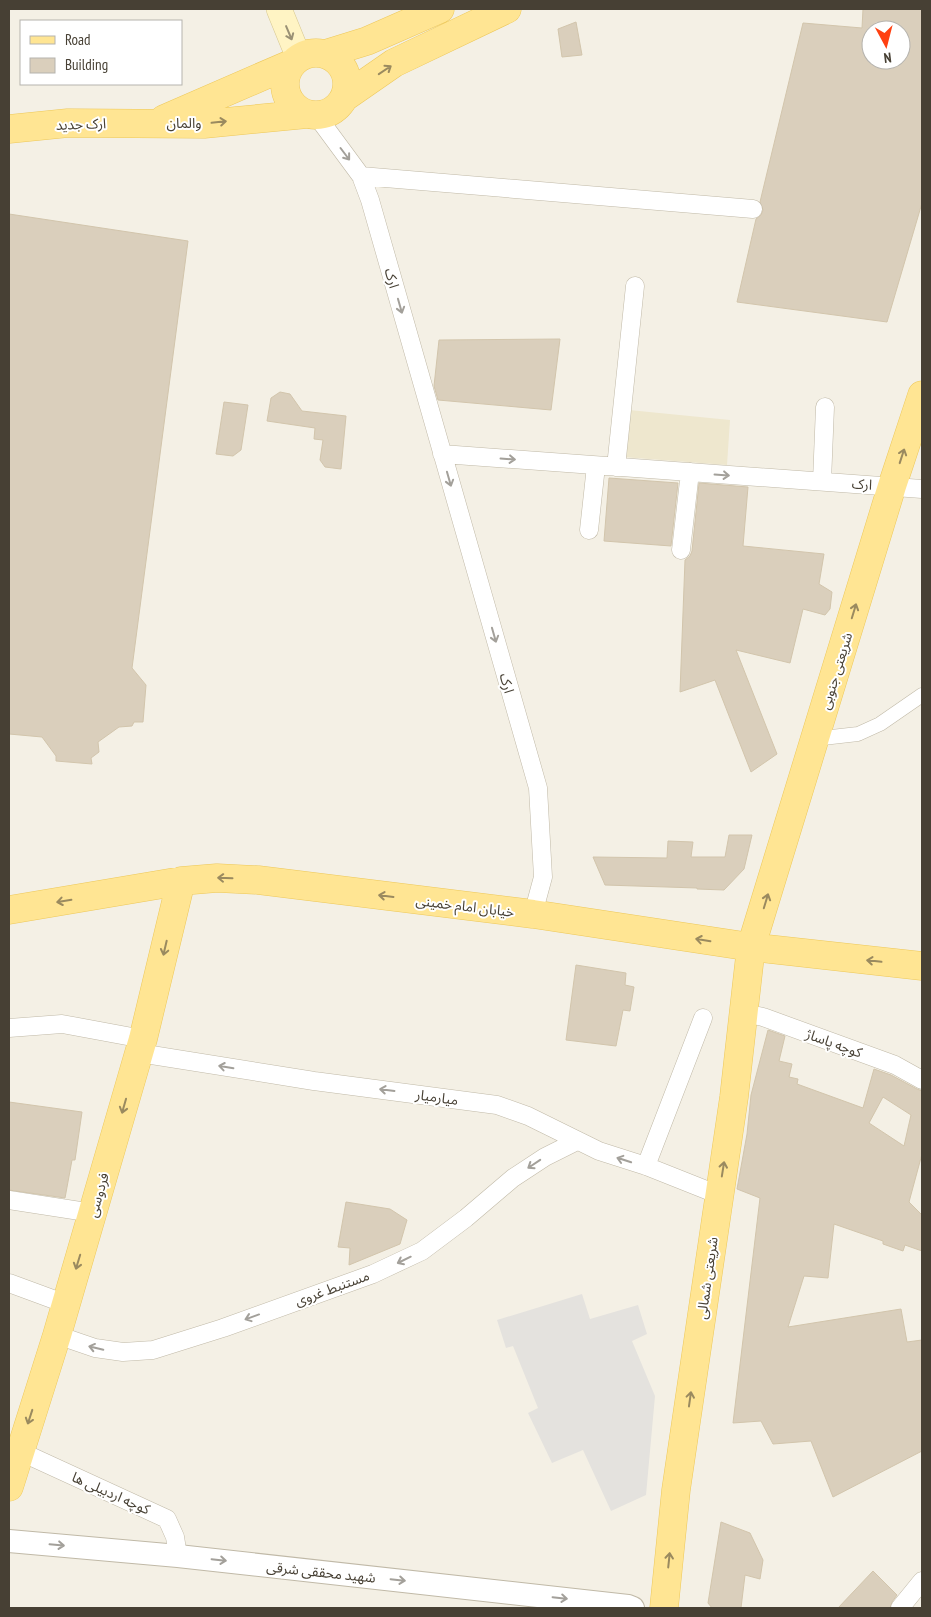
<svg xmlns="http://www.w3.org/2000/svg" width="931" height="1617" viewBox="0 0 931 1617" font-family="'PT Sans Narrow','Noto Sans Arabic',sans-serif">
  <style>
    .education { fill: #eee7ce }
    .parking { fill: #e4e2de }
    .building { fill: #dacfbc; stroke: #d2c5ac; fill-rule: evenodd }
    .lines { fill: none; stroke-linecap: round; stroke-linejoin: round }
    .pedestrian-casing { stroke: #c0b9a7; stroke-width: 15 }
    .minor-casing { stroke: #c0b9a7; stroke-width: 19 }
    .tertiary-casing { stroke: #c0b9a7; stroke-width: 24 }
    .secondary-casing { stroke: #d7c891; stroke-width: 26 }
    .primary-casing { stroke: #edc85a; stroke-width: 29 }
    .pedestrian { stroke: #fff; stroke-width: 14 }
    .minor { stroke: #fff; stroke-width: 18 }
    .tertiary { stroke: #fff; stroke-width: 22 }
    .secondary { stroke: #fff4c4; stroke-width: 25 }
    .primary { stroke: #ffe593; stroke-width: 28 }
    .oneway { stroke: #9a9175 }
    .oneway2 { stroke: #9a8a5f }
    .oneway3 { stroke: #a3a09a }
    .labels { text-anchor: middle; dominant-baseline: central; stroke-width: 4; stroke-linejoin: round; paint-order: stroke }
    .street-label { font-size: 14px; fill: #474034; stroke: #fff }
  </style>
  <rect width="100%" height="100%" fill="#f4f0e5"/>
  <path class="education" d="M629 410 730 420 727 465 623 457Z"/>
  <path class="parking" d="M582 1294 590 1319 638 1305 647 1334 632 1341 655 1396 646 1495 611 1511 583 1450 552 1463 528 1413 538 1408 513 1346 506 1348 497 1320Z"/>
  <path class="building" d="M863 9H922V203L887 322 737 302 756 219 761 215 763 210 760 202 803 23 862 28ZM871 30H901V60H871Z
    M576 22 582 55 562 57 558 29Z
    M9 214 188 241 132 668 146 685 143 722H134L132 726 119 727 98 742 99 752 91 758 92 764 56 761V756L42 737 9 734Z
    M560 339 551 410 438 400 434 386 439 340Z
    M280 392 290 394 302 411 346 416 341 469 325 467 320 460 323 440 314 439 315 428 267 421 271 398Z
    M224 402 248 405 241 450 233 456 216 454Z
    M609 478 678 483 671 546 604 541Z
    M699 483 748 487 743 546 824 554 819 584 832 592 830 609 825 615 803 609 790 663 736 650 777 754 751 772 715 680 680 692 685 560 690 556 692 551Z
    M729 835H752L744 869 724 890 697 889V888L605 885 593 857 667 858 668 841 693 842 691 857H725Z
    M576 965 626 973 625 985 634 987 630 1011 623 1010 616 1046 566 1040Z
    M768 1030 785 1036 779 1061 792 1064 789 1077 798 1079 797 1084 863 1108 874 1069 891 1075 917 1089 922 1091V1154L909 1202 922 1215V1251L905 1245 903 1251 883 1244V1241L834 1224 828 1278 804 1276 788 1327 901 1309 907 1342 922 1340V1451L833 1497 811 1441 773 1444 761 1421 733 1423 760 1198 737 1189 747 1134 751 1095ZM883 1097 911 1115 904 1146 869 1123Z
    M9 1102 82 1112 75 1160H72L65 1198 9 1190Z
    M346 1202 390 1209 407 1220 400 1244 349 1265 350 1248 338 1247Z
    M721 1522 750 1533 763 1560 760 1579 745 1575 741 1608H712L708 1603Z
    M873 1571 897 1595 892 1602 890 1608H838Z"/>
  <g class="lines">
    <defs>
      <path id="pedestrian" d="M814 739 858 734 880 724 922 695"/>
      <path id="minor" d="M316 115 361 176 370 200 538 788 543 877 533 914
        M361 176 753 209
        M442 454 922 489
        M616 467 635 286
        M822 481 825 407
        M589 530 596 466
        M681 550 690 472
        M744 1013 763 1017 895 1065 922 1080
        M9 1028 62 1024 143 1039
        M139 1053 314 1081 497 1105 528 1116 599 1151 646 1166 719 1195
        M646 1166 703 1018
        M9 1200 93 1213
        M9 1283 66 1304
        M57 1335 95 1348 123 1352 153 1350 223 1328 373 1274 422 1251 466 1218 513 1178 545 1157 577 1141
        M19 1451 167 1519 175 1537 178 1556
        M900 1608 922 1581"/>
      <path id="tertiary" d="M9 1541 178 1556 628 1606 633 1608"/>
      <path id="secondary" d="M279 9 299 58"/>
      <path id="primary" d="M285 84a31 31 0 1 1 62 0a31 31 0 1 1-62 0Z
        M325 54 367 41 440 9
        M345 97 394 63 507 9
        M164 119 293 63
        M9 129 68 123 204 124 307 114
        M9 910 181 881 217 878 258 880 533 914 751 947 922 966
        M9 1487 57 1335 143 1039 181 881
        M664 1608 676 1490 734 1097 751 947 892 486 922 395"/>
    </defs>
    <use href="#pedestrian" class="pedestrian-casing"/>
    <use href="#minor" class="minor-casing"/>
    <use href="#tertiary" class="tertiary-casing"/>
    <use href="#secondary" class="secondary-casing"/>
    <use href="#primary" class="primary-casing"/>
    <use href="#pedestrian" class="pedestrian"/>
    <use href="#minor" class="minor"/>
    <use href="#tertiary" class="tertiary"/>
    <use href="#secondary" class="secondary"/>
    <use href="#primary" class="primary"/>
  </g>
  <defs><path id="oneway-shaft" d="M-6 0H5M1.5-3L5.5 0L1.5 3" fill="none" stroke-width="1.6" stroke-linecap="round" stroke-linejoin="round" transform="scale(1.25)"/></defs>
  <use class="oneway" href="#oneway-shaft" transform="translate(289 33) rotate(67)"/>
  <g class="oneway2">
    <use href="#oneway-shaft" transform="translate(385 70) rotate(-34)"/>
    <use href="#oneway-shaft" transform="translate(219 122) rotate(-6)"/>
    <use href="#oneway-shaft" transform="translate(902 456) rotate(-72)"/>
    <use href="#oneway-shaft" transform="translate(854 611) rotate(-73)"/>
    <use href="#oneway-shaft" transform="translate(225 878) rotate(-178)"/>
    <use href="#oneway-shaft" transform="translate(386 896) rotate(-173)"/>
    <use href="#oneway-shaft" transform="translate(64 901) rotate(171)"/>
    <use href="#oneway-shaft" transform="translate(766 901) rotate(-73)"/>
    <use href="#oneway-shaft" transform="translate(703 940) rotate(-171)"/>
    <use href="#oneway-shaft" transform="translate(165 948) rotate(103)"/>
    <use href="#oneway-shaft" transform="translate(874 961) rotate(-174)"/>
    <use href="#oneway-shaft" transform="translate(124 1106) rotate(106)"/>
    <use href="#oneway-shaft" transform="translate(723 1169) rotate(-81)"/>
    <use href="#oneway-shaft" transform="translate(78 1262) rotate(107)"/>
    <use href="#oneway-shaft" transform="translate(690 1399) rotate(-82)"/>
    <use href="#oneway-shaft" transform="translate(30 1417) rotate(108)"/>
    <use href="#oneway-shaft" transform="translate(669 1560) rotate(-84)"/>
  </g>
  <g class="oneway3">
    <use href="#oneway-shaft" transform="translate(345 154) rotate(53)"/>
    <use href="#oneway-shaft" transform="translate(400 306) rotate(74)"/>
    <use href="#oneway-shaft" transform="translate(508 459) rotate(4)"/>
    <use href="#oneway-shaft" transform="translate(722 475) rotate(4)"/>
    <use href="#oneway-shaft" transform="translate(449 479) rotate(74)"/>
    <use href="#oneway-shaft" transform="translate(494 635) rotate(74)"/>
    <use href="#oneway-shaft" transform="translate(226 1067) rotate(-171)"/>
    <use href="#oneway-shaft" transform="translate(387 1090) rotate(-173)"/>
    <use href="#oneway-shaft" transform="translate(624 1160) rotate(-162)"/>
    <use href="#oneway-shaft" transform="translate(534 1164) rotate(146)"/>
    <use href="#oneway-shaft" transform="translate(404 1260) rotate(154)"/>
    <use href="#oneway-shaft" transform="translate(252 1317) rotate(160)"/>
    <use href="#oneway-shaft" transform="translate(96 1348) rotate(-167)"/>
    <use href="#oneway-shaft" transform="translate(57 1545) rotate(5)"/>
    <use href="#oneway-shaft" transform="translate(219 1560) rotate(6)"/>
    <use href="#oneway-shaft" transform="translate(398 1580) rotate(6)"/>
    <use href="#oneway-shaft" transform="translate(560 1598) rotate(6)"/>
  </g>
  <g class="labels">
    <g class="street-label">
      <text x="184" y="123">والمان</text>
      <text transform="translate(81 124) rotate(-2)">ارک جدید</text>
      <text transform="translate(392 278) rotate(74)">ارک</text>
      <text transform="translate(862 484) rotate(4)">ارک</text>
      <text transform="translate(836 671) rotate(-73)">شریعتی جنوبی</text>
      <text transform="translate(507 683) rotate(74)">ارک</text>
      <text transform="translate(465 906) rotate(7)">خیابان امام خمینی</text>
      <text transform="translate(834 1043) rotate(20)">کوچه پاساژ</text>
      <text transform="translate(437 1097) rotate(8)">میارمیار</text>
      <text transform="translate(98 1195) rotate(-74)">فردوسی</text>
      <text transform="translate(707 1278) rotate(-82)">شریعتی شمالی</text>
      <text transform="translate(332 1288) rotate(-20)">مستنبط غروی</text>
      <text transform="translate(111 1493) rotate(24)">کوچه اردبیلی ها</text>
      <text transform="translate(321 1572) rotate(6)">شهید محققی شرقی</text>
    </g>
  </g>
  <rect width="931" height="1617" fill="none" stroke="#474034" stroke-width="20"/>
  <rect x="20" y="20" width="162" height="65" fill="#ffffff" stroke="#b5b3ae"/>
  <rect x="30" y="36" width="25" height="8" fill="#ffe593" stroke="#b5b3ae"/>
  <text x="65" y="45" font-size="15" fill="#474034">Road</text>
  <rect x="30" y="58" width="25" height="15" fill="#dacfbc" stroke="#b5b3ae"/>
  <text x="65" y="70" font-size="15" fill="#474034">Building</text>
  <g transform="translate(886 45) rotate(173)"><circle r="24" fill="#ffffff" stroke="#b5b3ae"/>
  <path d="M0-4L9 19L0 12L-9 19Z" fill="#ff4011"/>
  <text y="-8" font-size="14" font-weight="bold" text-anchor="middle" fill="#474034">N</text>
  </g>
</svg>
